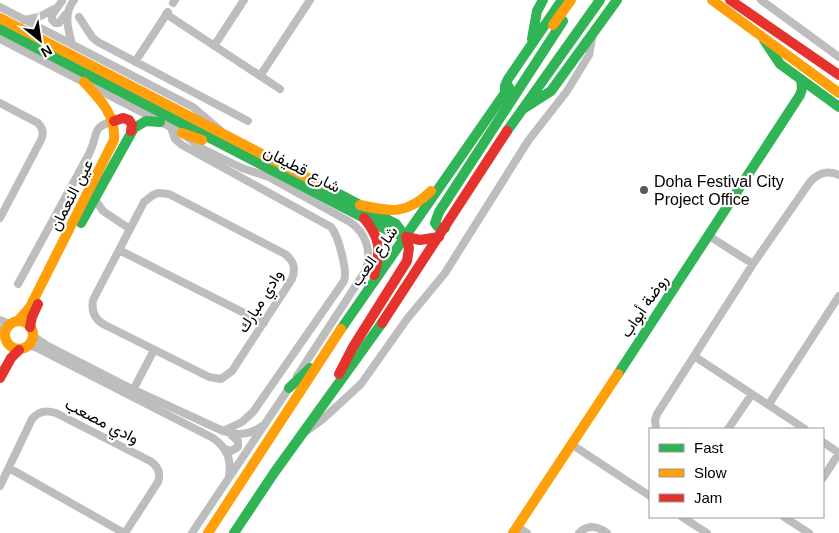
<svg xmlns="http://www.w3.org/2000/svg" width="839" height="533" viewBox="0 0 839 533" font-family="Arial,Vazirmatn,sans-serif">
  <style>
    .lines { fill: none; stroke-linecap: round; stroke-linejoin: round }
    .street { stroke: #bdbdbd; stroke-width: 8 }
    .fast { stroke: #30b455; stroke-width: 10 }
    .slow { stroke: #ff9f0a; stroke-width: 10 }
    .jam { stroke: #e5322d; stroke-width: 10 }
    .poi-dot { fill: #595959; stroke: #fff; stroke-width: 2 }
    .labels { text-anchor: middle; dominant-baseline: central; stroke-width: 4.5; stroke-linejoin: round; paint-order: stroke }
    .street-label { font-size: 16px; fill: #000; stroke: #fff }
    .poi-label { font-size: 16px; fill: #000; stroke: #fff; text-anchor: start }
  </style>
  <rect width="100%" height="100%" fill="#fff"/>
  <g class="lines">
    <path class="street" d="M761 0 839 57
      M62 1 52 15V20L55 23H59L66 14
      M173 3 175 0
      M0 7 193 107 220 130
      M166 14 280 89
      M79 17 92 37 98 42 248 121
      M24 20 39 17 54 9
      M0 39 182 133 203 149 242 168 269 177 350 222C366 233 372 251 366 270L297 376
      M72 44C68 28 63 15 74 0
      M214 46 244 0
      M135 62 168 12
      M260 76 310 0
      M0 103 38 123C43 128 44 134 41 140L0 218
      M171 128 175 139 182 145 331 227C338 235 348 271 344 281L253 412 242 422 223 431
      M158 193 169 194 285 254C294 261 296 268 292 279L232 371 221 379 209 377 105 325C95 320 91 312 93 300L144 202 153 195Z
      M94 198 103 211 130 229
      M709 236 753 264
      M119 250 264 323
      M18 284 89 154C99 135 90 127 114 121
      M0 320 10 324
      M0 329 5 335
      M33 336 48 346 134 390 223 431C237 436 250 435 262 426
      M29 345 37 348 213 438C226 447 232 460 229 476
      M694 356 805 429
      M132 392 154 350
      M769 404 839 296
      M656 429 655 420 657 414 753 264 810 182C818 173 828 170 839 175
      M728 429 752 394
      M308 430 323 419 361 384 407 319 445 273 528 141 567 91 589 55 593 33
      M823 442 839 453
      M571 444 650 496
      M225 449 231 451 238 447V441L230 434
      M9 468 124 533
      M823 478 839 453
      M0 486 32 419C39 411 46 410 56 413L150 461C158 466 161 473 158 482L125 533
      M682 517 707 533
      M784 517 809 533
      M517 527 527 533
      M192 533 291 385
      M579 533C588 524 597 526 607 533"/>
    <path class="fast" d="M0 29 391 232 406 237
      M532 39 537 11 543 0
      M764 40 780 64 839 107
      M505 94V86L508 79 562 0
      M523 109 551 91 617 0
      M507 131 600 0
      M320 184 396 224 406 237
      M81 223 134 128 146 121 160 122
      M445 228 438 227 435 223 439 212 563 21
      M341 329 509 87
      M618 374 800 95 802 89 801 79
      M289 388 310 368
      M234 533 274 473 382 323"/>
    <path class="slow" d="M712 0 839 93
      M0 18 320 184
      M553 25 571 0
      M182 133 202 140
      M360 205C391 212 407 215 431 191
      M5 335a14 14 0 1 1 28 0a14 14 0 1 1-28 0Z
      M18 321 30 307 114 140C116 115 100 99 84 82
      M208 533 341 329
      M513 533 618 374"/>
    <path class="jam" d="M730 0 839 75
      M114 121 123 118 129 120 132 125 131 131
      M364 218C381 239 381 250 374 275
      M406 237 420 240 439 237
      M382 323 507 131
      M30 327 32 317 38 304
      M339 374 353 347 407 261 409 248 406 237
      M0 378 11 358 19 350"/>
  </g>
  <circle class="poi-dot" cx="644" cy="190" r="5"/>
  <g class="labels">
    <g class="street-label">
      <text transform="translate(302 169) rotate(27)">شارع قطيفان</text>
      <text transform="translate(71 195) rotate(-63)">عين النعمان</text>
      <text transform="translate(374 256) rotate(-55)">شارع العب</text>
      <text transform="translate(260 301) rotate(-58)">وادي مبارك</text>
      <text transform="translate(644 306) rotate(-56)">روضة أبواب</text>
      <text transform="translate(102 421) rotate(27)">وادي مصعب</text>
    </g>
    <g class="poi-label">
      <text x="654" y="181">Doha Festival City<tspan x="654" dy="18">Project Office</tspan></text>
    </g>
  </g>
  <rect x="649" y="428" width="175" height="90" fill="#ffffff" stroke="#999999"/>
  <rect x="659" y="444" width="25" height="8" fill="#30b455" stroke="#999999"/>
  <text x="694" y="453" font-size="15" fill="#000000">Fast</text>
  <rect x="659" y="469" width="25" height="8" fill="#ff9f0a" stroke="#999999"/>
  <text x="694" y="478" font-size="15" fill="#000000">Slow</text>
  <rect x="659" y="494" width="25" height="8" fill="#e5322d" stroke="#999999"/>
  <text x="694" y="503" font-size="15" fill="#000000">Jam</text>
  <g transform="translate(40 40) rotate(150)" stroke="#ffffff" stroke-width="4" paint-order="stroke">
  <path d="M0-4L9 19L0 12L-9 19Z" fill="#000000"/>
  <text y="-8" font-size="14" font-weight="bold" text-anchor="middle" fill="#000000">N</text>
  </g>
</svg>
